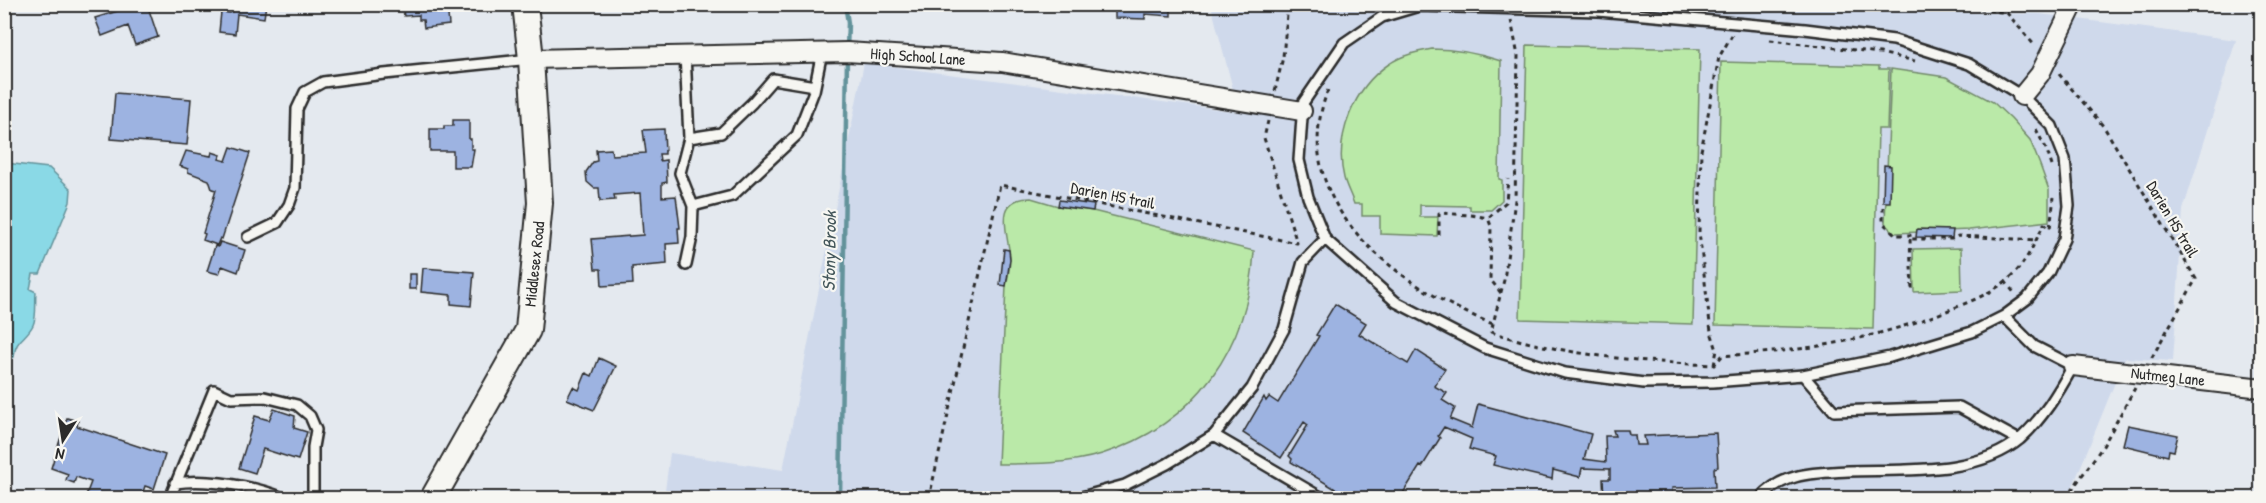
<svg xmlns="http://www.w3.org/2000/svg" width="2266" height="503" viewBox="0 0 2266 503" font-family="'Patrick Hand',sans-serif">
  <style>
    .built { fill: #cfd9eb }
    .green { fill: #bae9a8; stroke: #728a6a; stroke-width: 1.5 }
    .water { fill: #8ad9e6; stroke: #64939b; stroke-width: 1.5 }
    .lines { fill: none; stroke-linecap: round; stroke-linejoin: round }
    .stream { stroke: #64939b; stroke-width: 4.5 }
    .building { fill: #9db3e1; stroke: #2b2b2b; stroke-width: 1.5 }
    .lane-casing { stroke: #2b2b2b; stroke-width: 14 }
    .street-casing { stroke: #2b2b2b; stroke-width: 22 }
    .secondary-casing { stroke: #2b2b2b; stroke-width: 28 }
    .path { stroke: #2b2b2b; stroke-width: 3; stroke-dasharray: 4.5 4.5; stroke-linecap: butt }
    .lane { stroke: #f6f6f2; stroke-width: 9 }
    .street { stroke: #f6f6f2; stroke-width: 18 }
    .secondary { stroke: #f6f6f2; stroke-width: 24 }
    .labels { text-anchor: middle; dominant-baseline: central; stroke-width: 4.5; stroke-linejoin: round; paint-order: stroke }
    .street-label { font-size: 16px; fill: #2b2b2b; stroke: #f6f6f2 }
    .water-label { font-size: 18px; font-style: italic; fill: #43565a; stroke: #f6f6f2 }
  </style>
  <rect width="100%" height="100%" fill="#e4e9ef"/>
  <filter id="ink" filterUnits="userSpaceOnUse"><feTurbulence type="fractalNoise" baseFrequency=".0167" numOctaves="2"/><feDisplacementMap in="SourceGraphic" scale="12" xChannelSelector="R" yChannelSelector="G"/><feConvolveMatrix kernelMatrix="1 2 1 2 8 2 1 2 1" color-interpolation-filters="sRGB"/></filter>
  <g filter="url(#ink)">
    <path class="built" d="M1870 4 1949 12 2040 14 2236 40 2183 210 2173 361 2125 358 2068 498H664L670 453 783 470 864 63 1239 112 1211 5Z"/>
    <path class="green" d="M1527 45 1700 49 1693 324 1520 319Z
      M1432 49C1457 49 1477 53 1501 61L1499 179 1502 180V200L1491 210H1470V206L1420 205V217H1438L1437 236 1380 234V216H1362V204H1354C1351 195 1346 186 1344 178 1334 137 1354 87 1389 64 1402 55 1417 52 1432 49Z
      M1721 62 1879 66V69H1889L1887 129H1878L1873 329 1715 325Z
      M1891 69 1946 77 1993 102 2011 119 2030 140 2040 165 2049 190V221L1969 230 1895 233 1885 223Z
      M1031 198 1058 206 1093 211 1254 251C1249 347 1196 424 1102 454 1069 464 1033 464 998 464L1006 286C1008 277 1010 267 1010 258 1009 235 991 198 1031 198Z
      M1961 248 1962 290 1914 292 1913 249Z"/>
    <path class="water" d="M5 163 49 168 71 189 70 202 40 274H33L30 289 36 292C35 302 37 317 33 325 26 339 15 339 14 357L5 361Z"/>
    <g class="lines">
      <path class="stream" d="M845 4 848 23 847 49
        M840 498 847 57"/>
    </g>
    <path class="building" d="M119 4H147L158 37 135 45 128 26 102 36 95 18 121 10Z
      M233 4H266L264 18 237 14 235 34 219 32 221 12 230 13 233 11Z
      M402 4H447L449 25 424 28 423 20H419V15L404 16Z
      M1115 4H1171V16L1145 14V19L1115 18Z
      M115 93 191 99 187 145 111 139Z
      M453 120H469V139H471V149H474L471 167H453V151H430V129H444V126H453Z
      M664 129 665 154H659L660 161 666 160 667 182 662 183V197L676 196 680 228H678L679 243 666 244 667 264 632 267 633 284 602 286 601 269H595L592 239 643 235 640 193 614 195 615 200 600 201 599 188H594L587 182 586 172 593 162 597 161 596 150 611 149 612 155 646 153 643 130Z
      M231 147 250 153 222 239 220 238 217 245 203 240 205 234 203 233 216 190 212 189 209 180 188 172V169L180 166 186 151 211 156 212 152 221 155 219 159 226 161Z
      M1884 165 1891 166 1890 202H1883Z
      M1059 200 1094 205 1093 211 1058 206Z
      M1917 229 1953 230 1952 238 1916 237Z
      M220 242 245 250 238 272 222 266 219 274 207 271 215 246 218 247Z
      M1004 249 1009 250 1010 259 1006 286 1000 285Z
      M423 268 474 272 471 306 451 304V295L421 292Z
      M409 274H416V289H409Z
      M1335 304 1366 323 1359 334 1408 364 1416 350 1445 369 1434 386 1447 393 1442 400 1455 408 1450 419 1472 428 1478 404 1591 434 1584 459 1606 462 1605 436H1615L1613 430H1628L1629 435H1635L1636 445H1646L1644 436 1716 433 1718 467 1714 468 1715 487 1672 488 1673 498H1604L1603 479H1610V469L1582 468 1580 477 1553 470 1552 479 1493 465 1496 456 1469 449 1472 439 1444 427 1438 436 1440 438 1422 467 1420 466 1400 498H1350L1291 462 1292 459 1289 456 1308 425 1304 422 1281 458 1243 433 1264 397 1266 401 1269 397 1278 403 1319 336 1316 335Z
      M599 358 616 366 594 410 567 399 573 387 579 390 586 373 592 376Z
      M274 409 295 416 294 428 307 432 298 460 263 449 255 473 239 468 255 416 269 420Z
      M67 418 78 421 77 426 165 455 154 489 145 486 141 498H85L91 482 76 477 74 483 66 480 68 474 51 468Z
      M2128 425 2178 435 2174 451 2169 450 2168 456 2123 445Z"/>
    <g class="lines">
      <defs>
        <path id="lane" d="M1419 6 1598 11 1805 29 1894 40 1969 64 2022 96 2052 126 2065 159 2069 206 2064 239 2048 273 2027 299 2004 316 1972 332 1890 357 1803 375 1713 382 1644 383 1565 373 1485 348 1396 302 1325 239 1308 197 1299 160 1303 103 1344 43 1382 17Z
          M685 54 689 138 680 173 693 206 692 237 686 265
          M689 138 721 133 752 103 773 79 815 86
          M693 206 732 196 797 135 814 91 822 52
          M248 237 277 223 289 205 295 188 297 109 305 92 323 82 384 74 531 59
          M1803 375 1834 411 1959 407 2019 440
          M1214 435 1322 498
          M175 483C206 478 254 486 283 498
          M170 498 214 390 231 398 265 397 297 405 310 416 316 430 313 447V498
          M1078 498 1125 485 1167 464 1214 435 1252 388 1284 329 1303 262 1325 239
          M1761 498C1783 472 1816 473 1848 471 1902 469 1976 476 2020 439 2043 418 2058 393 2073 366L2034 346 2004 316"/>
        <path id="street" d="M531 59 847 52 1002 62 1302 111
          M2022 96 2040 74 2074 4
          M2073 366 2262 388"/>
        <path id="secondary" d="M433 498 528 330 540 203 531 59 525 4"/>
      </defs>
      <use href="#lane" class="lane-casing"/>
      <use href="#street" class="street-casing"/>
      <use href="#secondary" class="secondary-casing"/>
      <path class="path" d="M1953 4 2007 13 2035 46
        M1511 20 1518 56 1515 200 1504 280 1491 332C1563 355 1638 362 1714 365L1722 356C1745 354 1768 353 1790 350 1844 344 1899 330 1949 310 1972 301 1995 292 2013 275 2027 261 2035 242 2044 224L2050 228 2054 197
        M1770 40 1880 53 1915 61
        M2059 74 2104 127 2196 279 2151 359
        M1328 90C1283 204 1401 288 1493 324
        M1275 91 1283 57 1288 4
        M2036 129 2047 151 2053 169
        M1883 207V223L1896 235H1910V239H1952L1958 236 2037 240
        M1439 235V213L1471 215 1488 218
        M1910 239 1912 292
        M2005 281 2015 294
        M1501 293 1490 279 1491 226 1488 218 1506 202 1508 179
        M1714 365 1717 350 1711 332 1699 232 1701 151 1719 57 1732 35
        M929 498 1000 185 1297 243 1264 138 1268 121
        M2066 498 2103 446 2135 388"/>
      <use href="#lane" class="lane"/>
      <use href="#street" class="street"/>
      <use href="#secondary" class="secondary"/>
    </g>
  </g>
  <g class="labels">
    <g class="street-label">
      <text transform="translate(918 56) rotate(4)">High School Lane</text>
      <text transform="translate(1113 195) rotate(11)">Darien HS trail</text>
      <text transform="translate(2173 219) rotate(59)">Darien HS trail</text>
      <text transform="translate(534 264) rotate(-84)">Middlesex Road</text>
      <text transform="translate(2168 376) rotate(6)">Nutmeg Lane</text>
    </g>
    <g class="water-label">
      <text transform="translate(829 251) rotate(-89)">Stony Brook</text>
    </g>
  </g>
  <rect width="2266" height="503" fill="none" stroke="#f6f6f2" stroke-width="24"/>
  <rect x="12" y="12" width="2242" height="479" fill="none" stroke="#2b2b2b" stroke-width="2" filter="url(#ink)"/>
  <g transform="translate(63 440) rotate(192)" stroke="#f6f6f2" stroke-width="4.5" paint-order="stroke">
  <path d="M0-4.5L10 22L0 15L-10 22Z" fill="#2b2b2b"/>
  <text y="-9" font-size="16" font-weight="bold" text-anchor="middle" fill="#2b2b2b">N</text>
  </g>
</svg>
